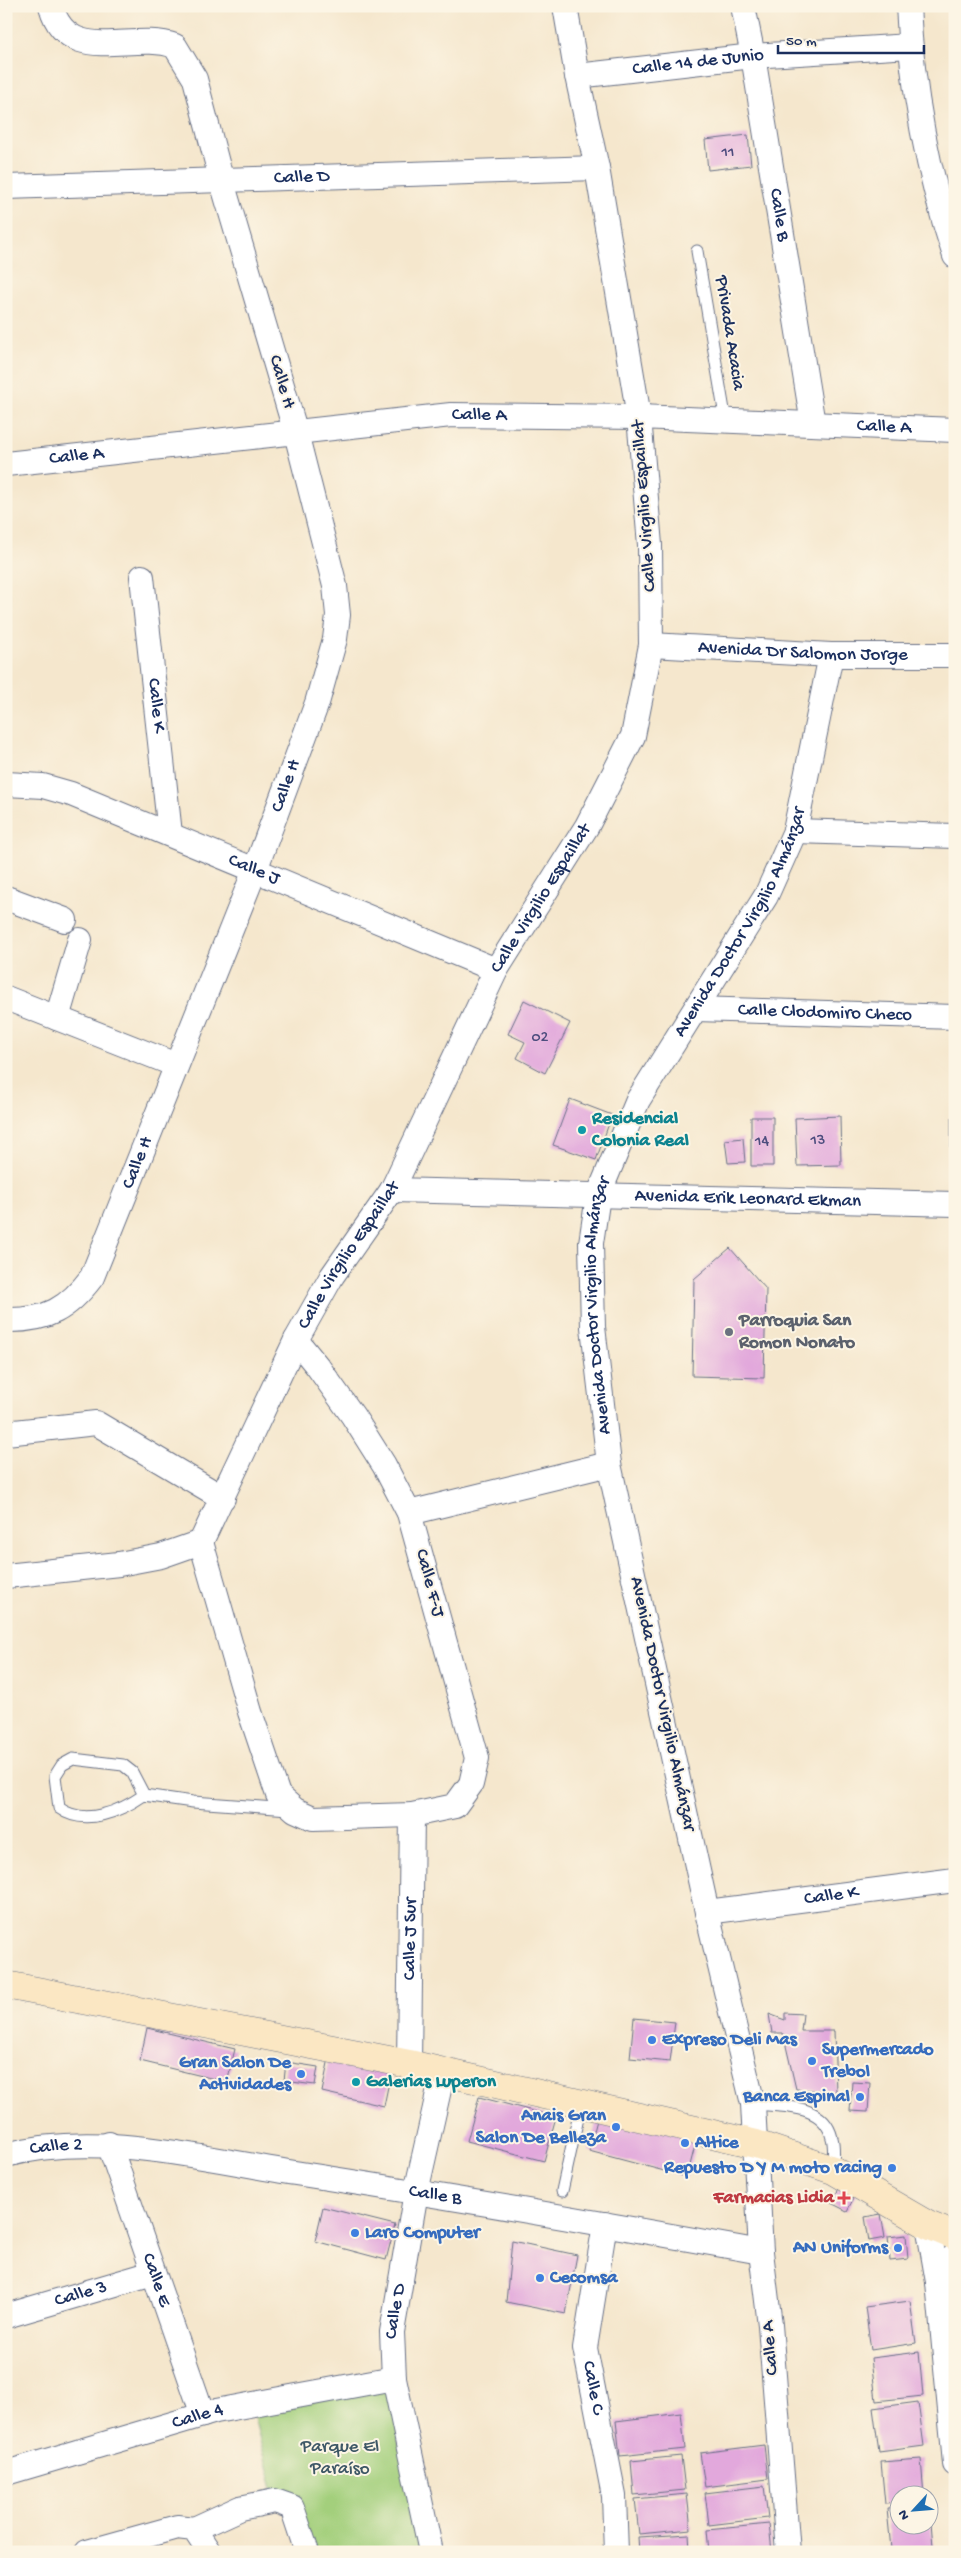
<svg xmlns="http://www.w3.org/2000/svg" width="961" height="2558" viewBox="0 0 961 2558" font-family="'Gochi Hand',sans-serif">
  <style>
    .green { fill: #a3cf7c; stroke: #5f7f6d }
    .building { fill: #e2a8dc }
    .lines { fill: none; stroke-linecap: round; stroke-linejoin: round }
    .service-casing { stroke: #676f85; stroke-width: 13 }
    .minor-casing { stroke: #676f85; stroke-width: 26 }
    .secondary-casing { stroke: #676f85; stroke-width: 29 }
    .service { stroke: #fff; stroke-width: 11 }
    .minor { stroke: #fff; stroke-width: 24 }
    .secondary { stroke: #fbe7c3; stroke-width: 28 }
    .culture-dot { fill: #0f9aa8; stroke: #fcf5e5; stroke-width: 2 }
    .worship-dot { fill: #6b7280; stroke: #fcf5e5; stroke-width: 2 }
    .shop-dot { fill: #3f7fe0; stroke: #fcf5e5; stroke-width: 2 }
    .health-dot { fill: #e0444e; stroke: #fcf5e5; stroke-width: 2 }
    .labels { text-anchor: middle; dominant-baseline: central; stroke-width: 4; stroke-linejoin: round; paint-order: stroke }
    .number-label { font-size: 16px; fill: #4d4d7e }
    .street-label { font-size: 19px; fill: #1b2f5e; stroke: #fcf5e5 }
    .culture-label { font-size: 19px; font-weight: bold; fill: #0d838f; stroke: #fcf5e5; text-anchor: start }
    .worship-label { font-size: 19px; font-weight: bold; fill: #5b616d; stroke: #fcf5e5; text-anchor: start }
    .shop-label { font-size: 19px; font-weight: bold; fill: #366cbe; stroke: #fcf5e5; text-anchor: start }
    .health-label { font-size: 19px; font-weight: bold; fill: #be3a42; stroke: #fcf5e5; text-anchor: end }
    .park-label { font-size: 19px; fill: #3d5766; stroke: #fcf5e5 }
  </style>
  <rect width="100%" height="100%" fill="#fcf5e5"/>
  <filter id="ink" filterUnits="userSpaceOnUse"><feTurbulence type="fractalNoise" baseFrequency=".02" numOctaves="2"/><feDisplacementMap in="SourceGraphic" scale="10" xChannelSelector="R" yChannelSelector="G"/><feConvolveMatrix kernelMatrix="1 2 1 2 8 2 1 2 1" color-interpolation-filters="sRGB"/></filter>
  <filter id="wash" filterUnits="userSpaceOnUse"><feTurbulence type="fractalNoise" baseFrequency=".0096" numOctaves="4" result="noise"/><feDisplacementMap in="SourceGraphic" scale="20" xChannelSelector="R" yChannelSelector="G"/><feGaussianBlur stdDeviation="1.12" result="paint"/><feColorMatrix in="noise" values="0 0 0 0 0 0 0 0 0 0 0 0 0 0 0 0 0 1.4 0 .05"/><feComposite in="paint" operator="in"/></filter>
  <g filter="url(#wash)">
    <rect width="100%" height="100%" fill="#f5e7cd"/>
    <path class="green" d="M373 2389 384 2392 392 2401 420 2552H313L275 2495 253 2414Z"/>
    <g id="blocks">
      <path class="building" d="M748 135 751 165 708 170 705 140Z
        M524 1000 570 1023 545 1073 517 1058 525 1042 508 1034Z
        M570 1099 612 1115 596 1160 553 1145Z
        M840 1116 841 1165 797 1166 795 1118Z
        M751 1117H773V1166H751Z
        M951 1118H955V1180H951Z
        M743 1138 745 1162 728 1163 725 1140Z
        M730 1248 766 1289 764 1378 692 1376 694 1279Z
        M785 2013 803 2014 801 2031H834L836 2092 796 2089 783 2033H772L769 2014 785 2020Z
        M634 2018 675 2022 670 2062 630 2058Z
        M147 2028 235 2049 227 2082 140 2061Z
        M329 2058 391 2072 384 2106 322 2092Z
        M286 2062 318 2067 315 2085 284 2081Z
        M852 2082 870 2083 868 2112 850 2111Z
        M479 2097 556 2117 544 2161 467 2141Z
        M599 2112 697 2138 687 2177 589 2151Z
        M841 2185 856 2194 847 2211 831 2203Z
        M323 2207 395 2225 386 2260 315 2241Z
        M881 2214 885 2238 869 2241 865 2217Z
        M906 2235 908 2259 890 2261 888 2237Z
        M512 2241 577 2255 566 2314 506 2302Z
        M910 2301 916 2343 871 2350 865 2307Z
        M919 2352 923 2396 876 2401 871 2358Z
        M918 2402 924 2446 879 2452 873 2408Z
        M681 2413 685 2449 620 2456 616 2421Z
        M764 2445 768 2479 705 2487 700 2453Z
        M681 2456 685 2490 634 2495 631 2461Z
        M921 2459 924 2496H898V2503L885 2504 881 2462Z
        M764 2486 768 2518 709 2525 705 2493Z
        M687 2494 691 2529 639 2534 635 2499Z
        M898 2508V2526H928L930 2510 933 2546 891 2549 887 2509Z
        M769 2524 772 2552H709L707 2530Z
        M689 2534 690 2552H639L638 2537Z"/>
    </g>
  </g>
  <g filter="url(#ink)">
    <use href="#blocks" fill-opacity="0" stroke="#676f85" stroke-width="1"/>
    <g class="lines">
      <defs>
        <path id="service" d="M697 251 726 422
          M144 1795C121 1811 85 1827 59 1808L55 1776 62 1765 73 1759 123 1765 132 1772 144 1795 193 1802 289 1809
          M753 2104C782 2107 824 2103 832 2138 835 2148 833 2160 833 2170
          M562 2191 581 2104"/>
        <g id="minor">
          <path id="s1" d="M743 6 753 56 813 424"/>
          <path d="M908 6C912 93 928 174 955 256"/>
          <path id="s2" d="M577 76 753 56 910 46"/>
          <path id="s3" d="M6 187 597 168"/>
          <path id="s4" d="M6 464 451 415 639 417 955 430"/>
          <path id="s5" d="M142 577 170 834"/>
          <path id="s6" d="M651 645 831 655H955"/>
          <path id="s7" d="M6 784 43 786 71 794 496 970"/>
          <path d="M795 831 955 836"/>
          <path d="M6 898 65 920"/>
          <path d="M6 998 176 1065"/>
          <path id="s8" d="M696 1009 955 1017"/>
          <path d="M57 1018 80 940"/>
          <path id="s9" d="M392 1190 955 1204"/>
          <path id="s10" d="M6 1320C47 1321 68 1309 92 1277L255 870 317 703 335 639 338 615 335 586 296 433 222 182 195 79 175 46C132 30 68 68 51 6"/>
          <path d="M6 1433 96 1423 223 1498"/>
          <path d="M409 1513 609 1464"/>
          <path d="M201 1542 250 1712 278 1795 295 1810 313 1818 412 1815 455 1806 471 1784 477 1758 409 1513 384 1465 353 1416 318 1367 296 1340"/>
          <path id="s11" d="M6 1576 119 1564 161 1556 201 1542 296 1340 332 1276 392 1190 496 970 587 826 633 736 651 645 650 545 639 417 597 168 577 76 565 6"/>
          <path id="s12" d="M707 1912 955 1880"/>
          <path id="s13" d="M409 2064 412 1815"/>
          <path id="s14" d="M109 2144 203 2415"/>
          <path id="s15" d="M6 2155C96 2130 205 2159 295 2173 451 2197 606 2224 761 2252"/>
          <path id="s16" d="M605 2224 585 2348 614 2496 616 2552"/>
          <path d="M928 2225 938 2282 955 2464"/>
          <path d="M938 2282 955 2255"/>
          <path id="s17" d="M6 2316 153 2273"/>
          <path id="s18" d="M6 2473 216 2411 394 2378"/>
          <path d="M194 2529 240 2508 275 2501 292 2507 307 2552"/>
          <path d="M87 2552 177 2527 194 2529 209 2552"/>
          <path id="s19" d="M431 2552 394 2378 392 2332 416 2192 443 2072"/>
          <path id="s20" d="M788 2552 770 2325 761 2252 753 2104 707 1912 609 1464 593 1327 591 1243 598 1196 638 1100 766 896 795 831 831 655"/>
        </g>
        <path id="secondary" d="M6 1985 409 2064 756 2144 833 2170 928 2225 955 2236"/>
      </defs>
      <use href="#service" class="service-casing"/>
      <use href="#minor" class="minor-casing"/>
      <use href="#secondary" class="secondary-casing"/>
      <use href="#service" class="service"/>
      <use href="#minor" class="minor"/>
      <use href="#secondary" class="secondary"/>
    </g>
  </g>
  <g class="culture-dot">
    <circle cx="582" cy="1130" r="5"/>
    <circle cx="356" cy="2082" r="5"/>
  </g>
  <circle class="worship-dot" cx="729" cy="1332" r="5"/>
  <g class="shop-dot">
    <circle cx="652" cy="2040" r="5"/>
    <circle cx="812" cy="2061" r="5"/>
    <circle cx="301" cy="2074" r="5"/>
    <circle cx="860" cy="2097" r="5"/>
    <circle cx="616" cy="2127" r="5"/>
    <circle cx="685" cy="2143" r="5"/>
    <circle cx="892" cy="2168" r="5"/>
    <circle cx="355" cy="2233" r="5"/>
    <circle cx="898" cy="2248" r="5"/>
    <circle cx="540" cy="2278" r="5"/>
  </g>
  <path class="health-dot" d="M841.5 2190.5h5v5h5v5h-5v5h-5v-5h-5v-5h5z"/>
  <g class="labels">
    <g class="number-label">
      <text x="728" y="153">11</text>
      <text x="540" y="1038">02</text>
      <text x="818" y="1141">13</text>
      <text x="762" y="1142">14</text>
    </g>
    <g class="street-label">
      <text stroke="none"><textPath href="#s2" startOffset="122">Calle 14 de Junio</textPath></text>
      <text stroke="none"><textPath href="#s3" startOffset="296">Calle D</textPath></text>
      <text stroke="none"><textPath href="#s1" startOffset="212">Calle B</textPath></text>
      <text transform="translate(729 333) rotate(81)">Privada Acacia</text>
      <text transform="translate(281 382) rotate(74)">Calle H</text>
      <text stroke="none"><textPath href="#s4" startOffset="476">Calle A</textPath></text>
      <text stroke="none"><textPath href="#s4" startOffset="881">Calle A</textPath></text>
      <text stroke="none"><textPath href="#s4" startOffset="71">Calle A</textPath></text>
      <text transform="translate(645 506) rotate(-94)">Calle Virgilio Espaillat</text>
      <text stroke="none"><textPath href="#s6" startOffset="152">Avenida Dr Salomon Jorge</textPath></text>
      <text stroke="none"><textPath href="#s5" startOffset="129">Calle K</textPath></text>
      <text stroke="none"><textPath href="#s10" startOffset="629">Calle H</textPath></text>
      <text stroke="none"><textPath href="#s7" startOffset="264">Calle J</textPath></text>
      <text stroke="none"><textPath href="#s11" startOffset="928">Calle Virgilio Espaillat</textPath></text>
      <text stroke="none"><textPath href="#s20" startOffset="1685">Avenida Doctor Virgilio Almánzar</textPath></text>
      <text stroke="none"><textPath href="#s8" startOffset="129">Calle Clodomiro Checo</textPath></text>
      <text stroke="none"><textPath href="#s10" startOffset="224">Calle H</textPath></text>
      <text stroke="none"><textPath href="#s9" startOffset="356">Avenida Erik Leonard Ekman</textPath></text>
      <text stroke="none"><textPath href="#s11" startOffset="522">Calle Virgilio Espaillat</textPath></text>
      <text stroke="none"><textPath href="#s20" startOffset="1265">Avenida Doctor Virgilio Almánzar</textPath></text>
      <text transform="translate(429 1583) rotate(75)">Calle F-J</text>
      <text transform="translate(662 1704) rotate(78)">Avenida Doctor Virgilio Almánzar</text>
      <text stroke="none"><textPath href="#s12" startOffset="125">Calle K</textPath></text>
      <text stroke="none"><textPath href="#s13" startOffset="125">Calle J Sur</textPath></text>
      <text stroke="none"><textPath href="#s15" startOffset="51">Calle 2</textPath></text>
      <text stroke="none"><textPath href="#s15" startOffset="434">Calle B</textPath></text>
      <text stroke="none"><textPath href="#s14" startOffset="144">Calle E</textPath></text>
      <text stroke="none"><textPath href="#s17" startOffset="78">Calle 3</textPath></text>
      <text stroke="none"><textPath href="#s19" startOffset="245">Calle D</textPath></text>
      <text transform="translate(771 2348) rotate(-95)">Calle A</text>
      <text stroke="none"><textPath href="#s16" startOffset="166">Calle C</textPath></text>
      <text stroke="none"><textPath href="#s18" startOffset="200">Calle 4</textPath></text>
    </g>
    <g class="culture-label">
      <text x="592" y="1119">Residencial<tspan x="592" dy="22">Colonia Real</tspan></text>
      <text x="366" y="2082">Galerias Luperon</text>
    </g>
    <g class="worship-label">
      <text x="739" y="1321">Parroquia San<tspan x="739" dy="22">Romon Nonato</tspan></text>
    </g>
    <g class="shop-label">
      <text x="662" y="2040">Expreso Deli Mas</text>
      <text x="822" y="2050">Supermercado<tspan x="822" dy="22">Trebol</tspan></text>
      <text x="291" y="2063" text-anchor="end">Gran Salon De<tspan x="291" dy="22">Actividades</tspan></text>
      <text x="850" y="2097" text-anchor="end">Banca Espinal</text>
      <text x="606" y="2116" text-anchor="end">Anais Gran<tspan x="606" dy="22">Salon De Belleza</tspan></text>
      <text x="695" y="2143">Altice</text>
      <text x="882" y="2168" text-anchor="end">Repuesto D Y M moto racing</text>
      <text x="365" y="2233">Laro Computer</text>
      <text x="888" y="2248" text-anchor="end">AN Uniforms</text>
      <text x="550" y="2278">Cecomsa</text>
    </g>
    <g class="health-label">
      <text x="834" y="2198">Farmacias Lidia</text>
    </g>
    <g class="park-label">
      <text x="340" y="2447">Parque El<tspan x="340" dy="22">Paraíso</tspan></text>
    </g>
  </g>
  <rect width="961" height="2558" fill="none" stroke="#fcf5e5" stroke-width="25"/>
  <g transform="translate(914 2510) rotate(244)"><circle r="24" fill="#fcf5e5" stroke="#a2a6af"/>
  <path d="M0-4L9 19L0 12L-9 19Z" fill="#1f6fb2"/>
  <text y="-8" font-size="14" font-weight="bold" text-anchor="middle" fill="#1b2f5e">N</text>
  </g>
  <path d="M778 45v8h146v-8" fill="none" stroke="#1b2f5e" stroke-width="2.5"/>
  <text x="786" y="45" font-size="15" fill="#1b2f5e" stroke="#fcf5e5" stroke-width="4" paint-order="stroke">50 m</text>
</svg>
